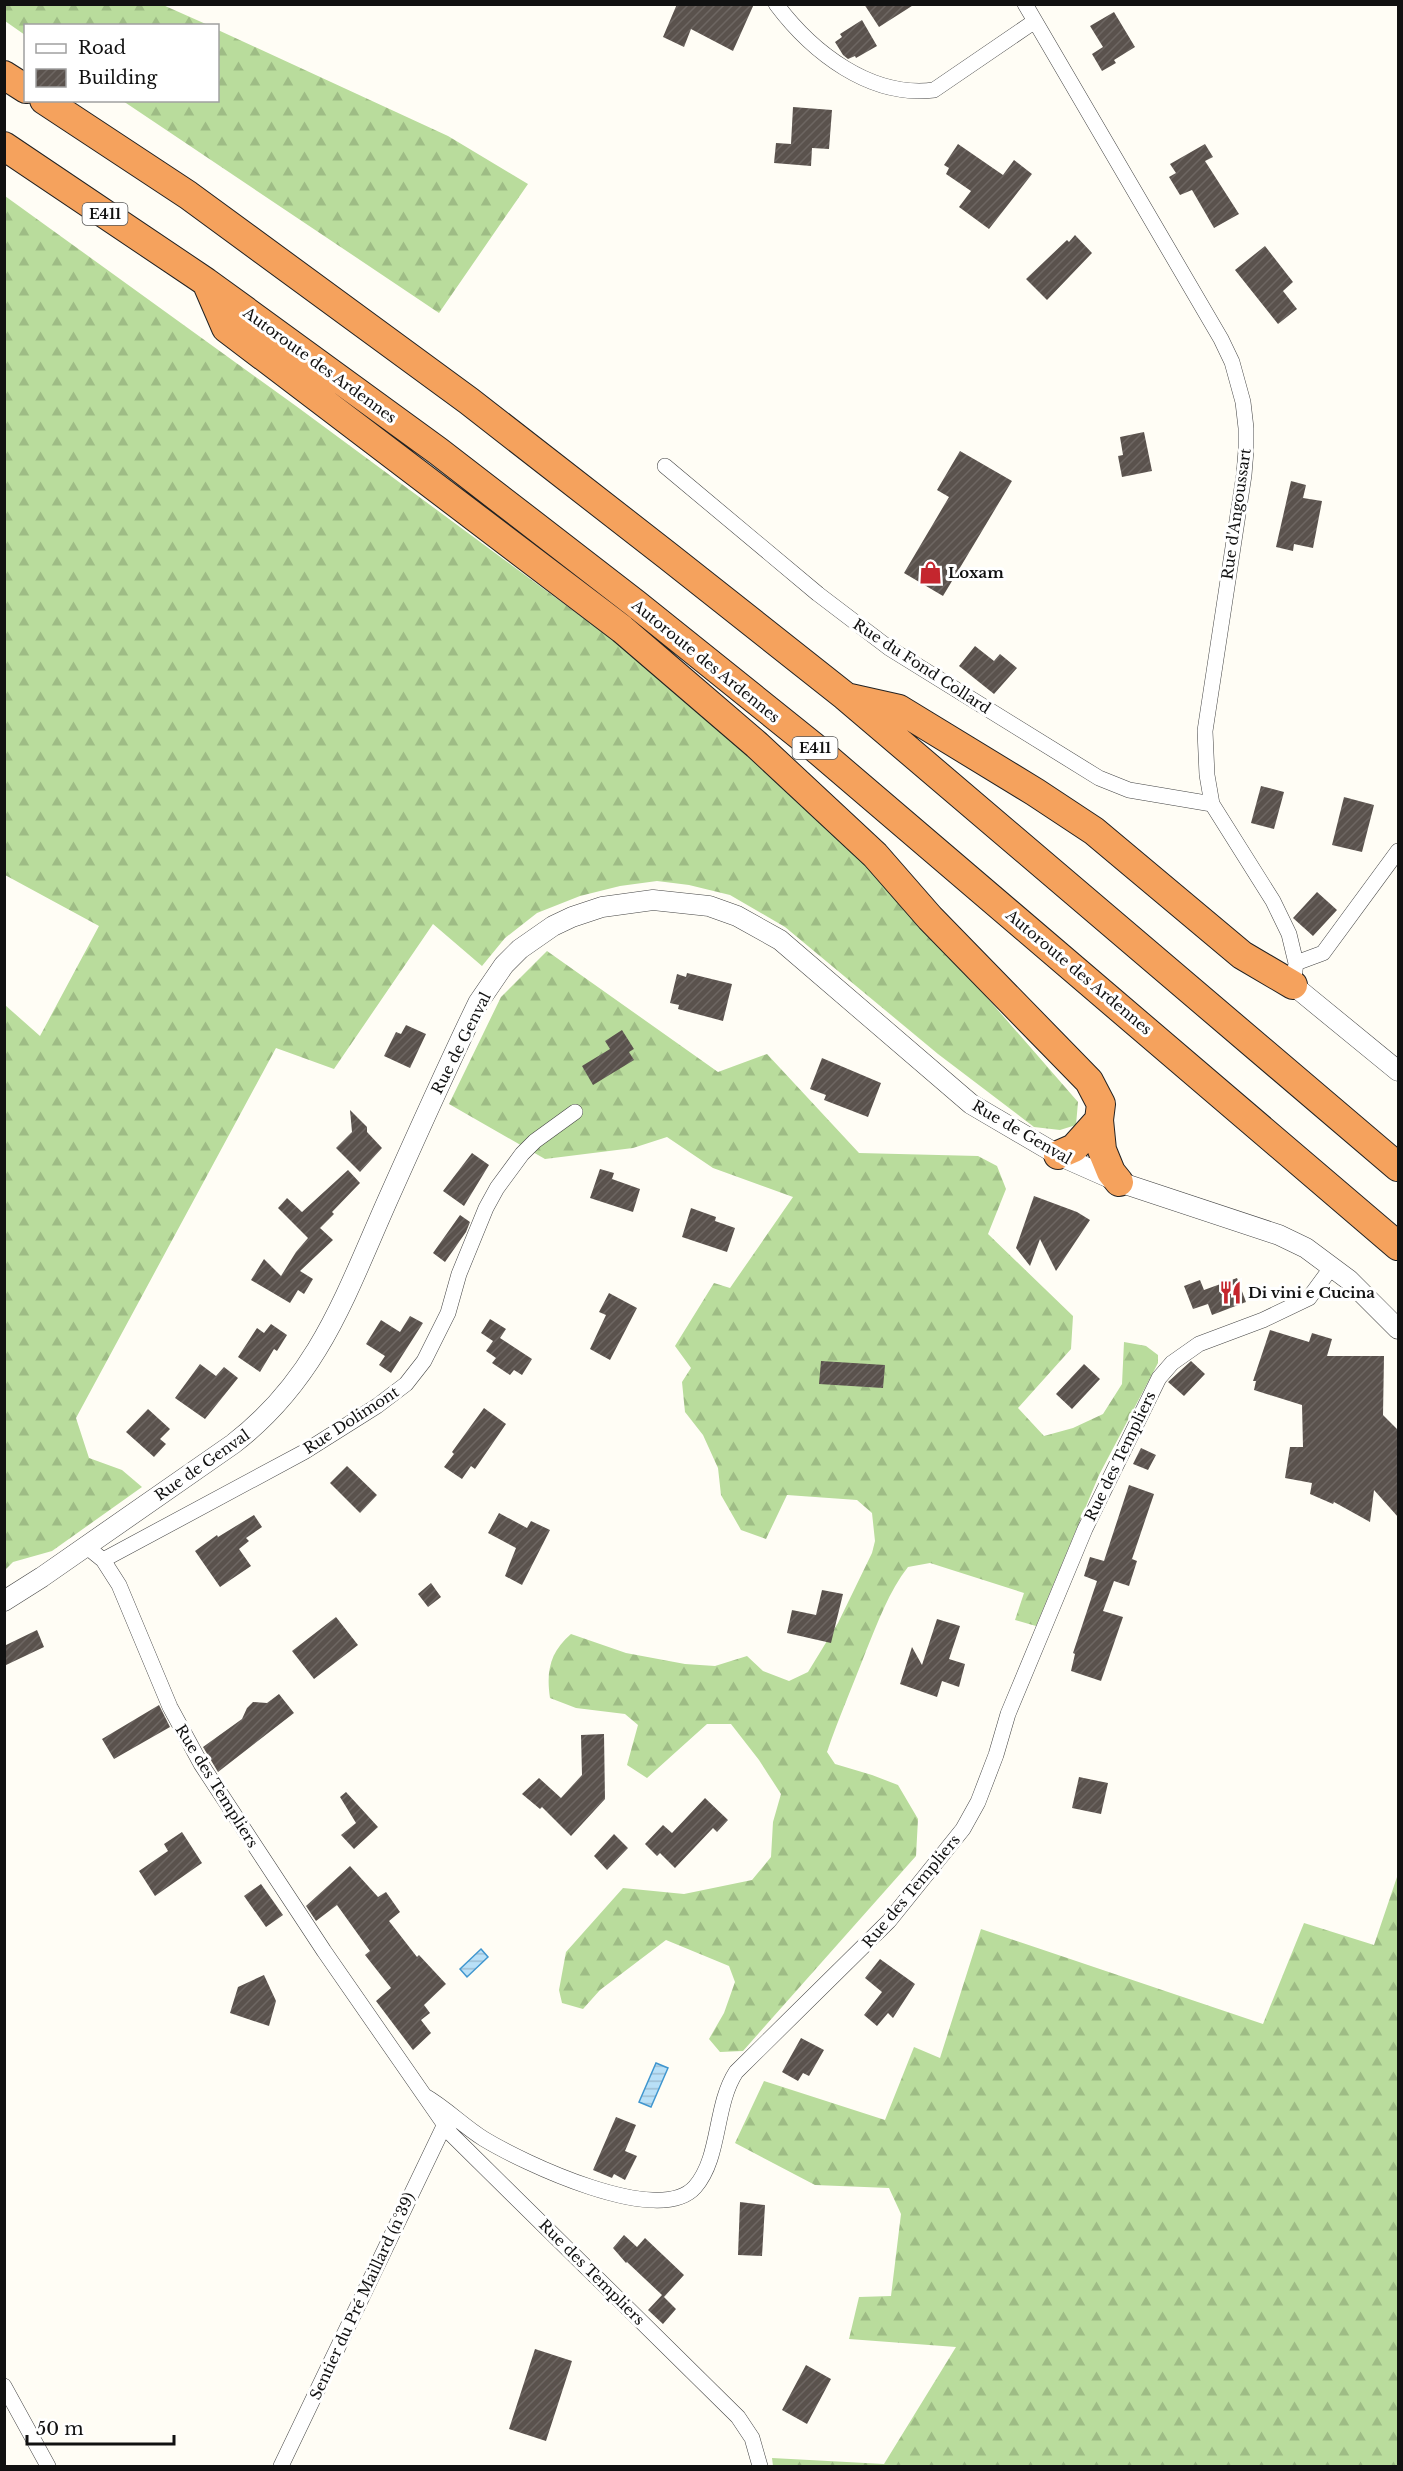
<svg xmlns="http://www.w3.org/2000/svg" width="1403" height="2471" viewBox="0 0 1403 2471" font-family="'Libre Baskerville',serif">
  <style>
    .forest { fill: url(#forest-firs) }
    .water { fill: url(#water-rules); stroke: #3f96cf; stroke-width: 1.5 }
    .building { fill: url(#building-hatch) }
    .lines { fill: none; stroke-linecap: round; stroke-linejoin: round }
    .minor-casing { stroke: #444; stroke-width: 16 }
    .tertiary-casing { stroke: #444; stroke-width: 21 }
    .motorway-casing { stroke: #222; stroke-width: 30 }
    .minor { stroke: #fff; stroke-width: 15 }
    .tertiary { stroke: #fff; stroke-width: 20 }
    .motorway { stroke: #f5a25d; stroke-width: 28 }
    .labels { text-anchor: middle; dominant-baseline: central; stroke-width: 6; stroke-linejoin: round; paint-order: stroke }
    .shield { fill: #fff; stroke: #585858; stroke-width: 1.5 }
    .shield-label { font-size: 14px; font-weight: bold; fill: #111 }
    .street-label { font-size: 15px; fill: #111; stroke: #fff }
    .poi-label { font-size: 15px; font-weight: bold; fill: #111; stroke: #fff; text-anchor: start }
  </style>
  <defs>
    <pattern id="forest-firs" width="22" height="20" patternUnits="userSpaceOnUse" patternTransform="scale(1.5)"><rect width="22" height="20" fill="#b9dc9c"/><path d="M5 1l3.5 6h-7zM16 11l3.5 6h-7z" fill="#9ebc85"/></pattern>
    <pattern id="water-rules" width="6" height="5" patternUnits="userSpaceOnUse" patternTransform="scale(1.5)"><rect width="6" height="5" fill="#b9e0f7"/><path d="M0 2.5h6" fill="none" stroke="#9ebfd3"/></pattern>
    <pattern id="building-hatch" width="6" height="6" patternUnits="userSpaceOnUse" patternTransform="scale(1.5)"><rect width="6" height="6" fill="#5a524d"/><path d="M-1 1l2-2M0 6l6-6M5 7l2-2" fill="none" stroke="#6d6662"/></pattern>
  </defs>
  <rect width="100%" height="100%" fill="#fffdf5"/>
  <path class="forest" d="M4 5H163L208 25 26 26 25 35 5 21Z
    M218 30 448 136 528 184 439 313 123 101 218 100Z
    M5 196 296 406 678 688 861 853 1078 1102 1076 1125 1060 1130 1034 1127 938 1054 785 927 730 895 689 885 657 881 620 886 580 896 537 913 505 938 482 966 433 924 334 1069 276 1048 76 1418 89 1458 122 1470 142 1487 52 1551 13 1562 5 1570V1005L40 1036 99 926 5 875Z
    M547 951 718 1072 767 1054 859 1153 978 1156 997 1166 1006 1189 988 1234 1073 1316 1071 1349 1018 1408 1044 1436 1073 1428 1103 1414 1122 1384 1124 1342 1146 1346 1158 1355V1363L1099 1475 1036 1626 1015 1620 1024 1593 930 1563 908 1567C889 1591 878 1622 866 1651 853 1685 839 1717 827 1752L835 1764 872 1775 898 1785 918 1819 916 1856 743 2051 720 2052 709 2039 724 2013 735 1982 729 1966 666 1940 600 1990 583 2009 562 2003 559 1990 566 1952 623 1888 684 1894 752 1880 771 1857 773 1822 781 1794 759 1760 731 1724H707L647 1778 627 1765 638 1725 625 1714 576 1708 550 1698C546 1671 550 1652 571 1634L626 1653 685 1664 715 1666 747 1656 763 1671 789 1681 808 1672 838 1623 872 1553 875 1541 872 1513 857 1500 787 1495 766 1539 741 1530 721 1495 718 1468 703 1435 685 1412 682 1382 691 1368 675 1346 714 1283 730 1288 793 1197 713 1168 667 1137 633 1148 545 1159 449 1104 501 997Z
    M1397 1877 1398 2466H773L772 2458 884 2464 956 2347 849 2339 859 2297 891 2296 901 2214 889 2188 815 2185 735 2143 764 2081 885 2120 914 2047 940 2058 981 1929 1263 2024 1304 1923 1374 1945Z"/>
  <path class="water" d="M481 1949 488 1957 467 1977 460 1969Z
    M656 2063 668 2068 651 2107 639 2102Z"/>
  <path class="building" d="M677 4H754L733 51 691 29 684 47 663 37Z
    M864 4H915L879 27Z
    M1114 12 1135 47 1114 60 1116 63 1102 71 1092 54 1103 47 1090 26Z
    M862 20 877 46 856 58 855 56 848 59 843 55 835 42 842 37 840 34Z
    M793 107 832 110 829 149 812 148 811 166 774 163 776 143 791 144Z
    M958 144 1003 175 1014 160 1032 174 989 229 959 207 971 191 946 174 949 168 944 165Z
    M1205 144 1213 157 1205 161 1239 214 1214 228 1192 190 1180 195 1169 177 1176 173 1170 164Z
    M1075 235 1092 253 1047 300 1026 279 1067 240 1069 242Z
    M1265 246 1293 282 1283 291 1297 309 1278 324 1235 270Z
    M1144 432 1152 471 1122 477 1118 456 1123 455 1120 437Z
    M960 451 1012 481 943 596 904 573 949 497 937 490Z
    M1291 481 1306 485 1303 498 1322 501 1313 548 1294 544 1293 551 1276 547Z
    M975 646 994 661 1000 654 1017 668 994 694 959 666Z
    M1261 786 1284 792 1274 829 1251 823Z
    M1344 797 1374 805 1362 852 1332 845Z
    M1317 892 1337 910 1313 936 1293 918Z
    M687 973 732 984 723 1021 678 1009 679 1005 670 1003 677 974 686 977Z
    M406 1025 426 1034 410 1068 384 1056 396 1032 401 1034Z
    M622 1030 634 1049 629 1052 634 1060 593 1085 582 1066 610 1049 605 1041Z
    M822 1058 881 1083 868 1117 824 1100 826 1095 810 1089Z
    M350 1110 367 1127V1132L382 1148 360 1172 336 1148 352 1132Z
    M472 1153 489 1165 464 1206 443 1191Z
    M600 1169 614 1173 612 1179 640 1189 633 1212 590 1198Z
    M348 1170 360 1183 332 1212 334 1214 320 1228 333 1240 300 1271 313 1279 304 1294 298 1290 290 1303 251 1280 264 1259 281 1276 296 1252 308 1238 278 1208 287 1198 302 1212Z
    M1034 1196 1077 1212 1090 1220 1056 1271 1040 1239 1030 1266 1016 1248Z
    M691 1208 716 1217 715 1221 735 1228 727 1252 682 1237Z
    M460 1215 470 1222 466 1232 445 1262 433 1253Z
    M1237 1278 1246 1302 1212 1315 1208 1304 1193 1309 1184 1286 1200 1280 1204 1290Z
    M609 1293 637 1308 610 1360 590 1349 606 1315 599 1312Z
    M410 1316 423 1323 391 1373 379 1365 385 1356 366 1344 381 1320 400 1332Z
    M490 1319 506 1329 500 1338 532 1359 522 1375 514 1370 510 1375 492 1363 496 1358 486 1351 493 1341 481 1333Z
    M271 1324 287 1335 277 1351 274 1349 260 1372 238 1357 257 1328 264 1333Z
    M1270 1330 1309 1342 1312 1333 1332 1339 1327 1356H1384L1383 1415 1398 1430V1517L1374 1490 1370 1522 1334 1502 1333 1504 1310 1494 1312 1483 1285 1478 1290 1447H1303L1302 1405 1254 1390 1256 1381H1253Z
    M821 1361 885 1365 883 1388 819 1384Z
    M1191 1361 1205 1374 1184 1396 1168 1382Z
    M200 1364 216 1376 224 1367 238 1378 205 1419 175 1398Z
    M1084 1364 1100 1379 1072 1409 1056 1394Z
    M484 1408 506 1424 475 1469 471 1466 462 1479 444 1467 454 1454 452 1452Z
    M148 1409 170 1429 160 1439 166 1444 154 1457 126 1432Z
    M1141 1448 1156 1455 1148 1470 1133 1464Z
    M347 1466 377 1495 360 1513 330 1483Z
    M1129 1485 1154 1494 1132 1559 1137 1561 1129 1586 1114 1581 1103 1611 1123 1617 1101 1681 1071 1671 1075 1654 1073 1653 1097 1581 1084 1576 1090 1557 1104 1561Z
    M499 1513 527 1528 531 1521 550 1530 522 1585 505 1576 516 1548 488 1533Z
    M254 1515 262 1527 246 1538 249 1541 239 1549 251 1566 220 1587 195 1551 217 1535 218 1537Z
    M431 1583 441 1597 428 1607 418 1594Z
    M822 1590 843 1594 831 1643 787 1633 792 1610 816 1615Z
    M336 1617 358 1645 314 1679 292 1651Z
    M937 1619 960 1626 949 1659 965 1664 959 1687 942 1681 937 1697 900 1684 912 1647 922 1665Z
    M37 1630 44 1647 4 1666V1646Z
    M279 1694 294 1713 218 1772 203 1747 242 1719 247 1708 253 1702 267 1703Z
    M159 1705 170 1727 114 1759 102 1739Z
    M604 1734 605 1799 571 1836 542 1807 540 1809 522 1794 539 1778 561 1798 582 1775 581 1735Z
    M1079 1777 1108 1783 1101 1814 1072 1808Z
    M346 1792 378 1827 354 1849 341 1835 356 1823 340 1797Z
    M705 1798 728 1820 717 1832 713 1828 675 1868 660 1853 657 1856 645 1844 663 1825 672 1833Z
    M182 1832 202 1863 155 1896 139 1871 168 1851 164 1844Z
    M614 1834 628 1848 607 1870 594 1856Z
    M350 1866 378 1897 386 1892 400 1912 389 1921 417 1957 419 1955 446 1984 424 2005 430 2013 421 2020 431 2033 413 2050 376 2001 391 1988 365 1955 370 1951 337 1905 316 1921 306 1906Z
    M261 1884 283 1915 266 1927 244 1896Z
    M880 1959 915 1984 893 2018 888 2013 877 2026 864 2015 882 1992 865 1978Z
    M264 1975 276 2001 269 2026 230 2013 238 1987Z
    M801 2038 824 2050 809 2076 803 2073 798 2081 782 2072Z
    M616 2117 636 2125 625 2151 637 2156 625 2180 614 2174 612 2178 593 2170Z
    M740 2202 765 2205 762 2256 738 2255Z
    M624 2235 637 2247 645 2238 684 2275 664 2297 676 2309 663 2324 648 2310 662 2295 627 2262 626 2263 613 2248Z
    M535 2349 572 2361 546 2441 509 2429Z
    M806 2365 831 2379 807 2424 782 2410Z"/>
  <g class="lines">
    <defs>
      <path id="minor" d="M776 4C812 52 870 98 934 90L1035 21
        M1025 4 1221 339 1232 362 1243 402 1246 428V450L1244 475 1205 731 1207 775 1212 804 1273 901 1289 934 1296 963 1293 985
        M665 466 818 594 889 648 1099 778 1129 790 1212 804
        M1296 963 1323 953 1398 851
        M87 1547 103 1560 119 1585 170 1707 201 1764 324 1951 451 2134 738 2417 752 2438 760 2466
        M103 1560 304 1452 377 1406 406 1384 424 1361 448 1313 459 1274 486 1208 497 1188 522 1154 535 1141 575 1112
        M425 2096C446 2108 463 2126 484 2139 522 2162 659 2228 695 2187 721 2157 714 2106 736 2072L889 1921 963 1829 978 1802 996 1755 1008 1714 1085 1529 1159 1378 1172 1363 1199 1344 1263 1320 1309 1298 1331 1268
        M4 2386 48 2466
        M281 2466 444 2126"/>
      <path id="tertiary" d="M1293 985 1398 1071
        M4 1601 42 1577 233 1444C319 1378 346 1293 389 1197 418 1132 447 1067 478 1003L504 965 520 949 553 926 572 917 602 907 653 900 709 906 737 916 780 940 971 1104 1058 1155 1119 1182 1279 1235 1306 1248 1349 1280 1398 1329"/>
      <path id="motorway" d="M4 75 26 89
        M44 100 188 195 469 401 668 556 845 696 1398 1167
        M4 146 206 282 438 451 636 604 814 747 1398 1246
        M207 284 226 328 622 629 757 745 875 855 930 918 1089 1081 1101 1104 1099 1120 1102 1150 1111 1172 1119 1182
        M850 698 899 709 1035 792 1094 831 1242 955 1293 985
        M1058 1155 1074 1148 1099 1120"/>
    </defs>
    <use href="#minor" class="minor-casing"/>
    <use href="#tertiary" class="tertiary-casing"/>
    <use href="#motorway" class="motorway-casing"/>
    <use href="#minor" class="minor"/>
    <use href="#tertiary" class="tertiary"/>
    <use href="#motorway" class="motorway"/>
  </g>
  <defs>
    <symbol id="shop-bare" viewBox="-9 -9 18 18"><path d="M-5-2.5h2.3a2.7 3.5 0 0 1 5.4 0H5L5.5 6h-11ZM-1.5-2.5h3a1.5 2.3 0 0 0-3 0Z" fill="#c4262e" stroke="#fff" stroke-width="2.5" paint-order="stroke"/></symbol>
    <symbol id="restaurant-bare" viewBox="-9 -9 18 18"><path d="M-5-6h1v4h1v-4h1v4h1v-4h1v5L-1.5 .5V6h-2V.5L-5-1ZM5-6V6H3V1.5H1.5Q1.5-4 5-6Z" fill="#c4262e" stroke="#fff" stroke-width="2.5" paint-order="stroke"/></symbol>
  </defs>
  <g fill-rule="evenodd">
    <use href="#shop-bare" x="914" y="556" width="33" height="33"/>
    <use href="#restaurant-bare" x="1214" y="1276" width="33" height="33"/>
  </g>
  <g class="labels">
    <g class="shield">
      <rect x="82.5" y="203" width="45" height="22" rx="4.5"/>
      <rect x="792.5" y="737" width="45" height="22" rx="4.5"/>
    </g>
    <g class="shield-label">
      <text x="105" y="214">E411</text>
      <text x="815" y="748">E411</text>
    </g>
    <g class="street-label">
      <text transform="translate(320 365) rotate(36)">Autoroute des Ardennes</text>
      <text transform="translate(1236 514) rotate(-82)">Rue d'Angoussart</text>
      <text transform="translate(706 661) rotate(39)">Autoroute des Ardennes</text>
      <text transform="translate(922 666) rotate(33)">Rue du Fond Collard</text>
      <text transform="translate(1079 972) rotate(40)">Autoroute des Ardennes</text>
      <text transform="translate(461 1043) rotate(-63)">Rue de Genval</text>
      <text transform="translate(1022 1132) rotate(30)">Rue de Genval</text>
      <text transform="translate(351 1420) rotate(-33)">Rue Dolimont</text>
      <text transform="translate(1120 1456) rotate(-64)">Rue des Templiers</text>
      <text transform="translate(202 1465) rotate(-35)">Rue de Genval</text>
      <text transform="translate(217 1786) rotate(58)">Rue des Templiers</text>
      <text transform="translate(911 1891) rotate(-50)">Rue des Templiers</text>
      <text transform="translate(592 2272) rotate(45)">Rue des Templiers</text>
      <text transform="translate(362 2296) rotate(-65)">Sentier du Pré Maillard (n°39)</text>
    </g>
    <g class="poi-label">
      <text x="948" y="572">Loxam</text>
      <text x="1248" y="1292">Di vini e Cucina</text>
    </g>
  </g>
  <rect width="1403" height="2471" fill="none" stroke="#111111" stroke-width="12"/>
  <rect x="24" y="24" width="195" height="78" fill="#ffffff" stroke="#a0a0a0" stroke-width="1.5"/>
  <rect x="36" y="44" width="30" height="9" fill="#ffffff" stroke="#a0a0a0" stroke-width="1.5"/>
  <text x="78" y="54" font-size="18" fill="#111111">Road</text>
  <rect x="36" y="69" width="30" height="18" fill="url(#building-hatch)" stroke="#a0a0a0" stroke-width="1.5"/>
  <text x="78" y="84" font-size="18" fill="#111111">Building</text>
  <path d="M27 2435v9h147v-9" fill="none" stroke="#111111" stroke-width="3"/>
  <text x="36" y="2435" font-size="18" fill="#111111" stroke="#ffffff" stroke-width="4.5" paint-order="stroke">50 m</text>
</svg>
